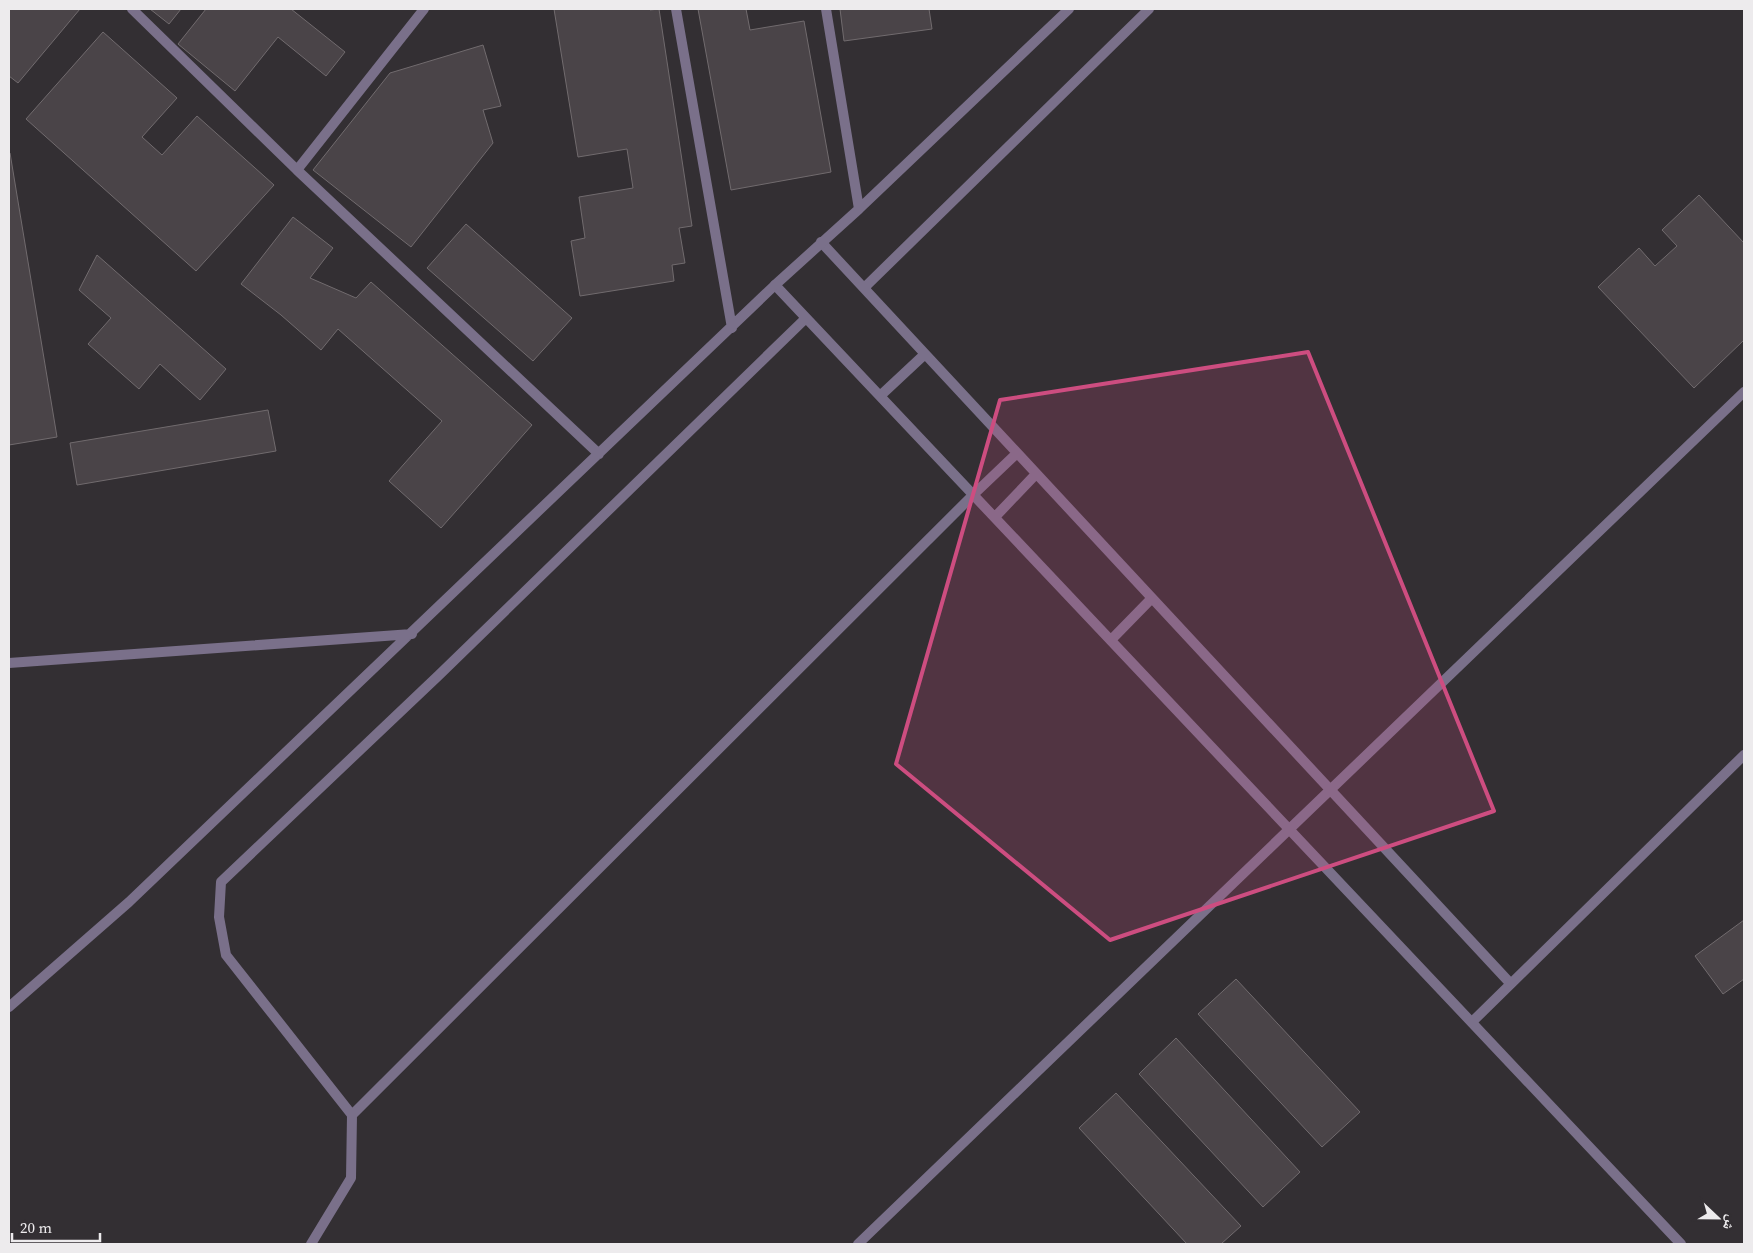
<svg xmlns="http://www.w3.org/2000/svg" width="1753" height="1253" viewBox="0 0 1753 1253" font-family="'Source Serif 4','Noto Naskh Arabic',serif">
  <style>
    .building { fill: #4a4448; stroke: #716b6e }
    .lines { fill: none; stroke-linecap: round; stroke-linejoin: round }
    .lane { stroke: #7a708a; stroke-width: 10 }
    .street { stroke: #7a708a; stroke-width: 10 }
    .marked { fill: #cd4d80; fill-opacity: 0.2; stroke: #cd4d80; stroke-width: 4; stroke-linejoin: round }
  </style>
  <rect width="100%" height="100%" fill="#332f33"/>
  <path class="building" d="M9 9H80L18 83 9 76Z
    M150 9H181L169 24Z
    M206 9H291L345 52 326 76 278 37 235 91 178 44Z
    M554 9H649L650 10 659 9 692 226 679 228 685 263 672 265 674 281 580 296 571 241 585 238 579 197 633 188 627 149 578 157Z
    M698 9H746L750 30 804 21 831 172 731 190Z
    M840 9H929L932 29 844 41Z
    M103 32 177 98 142 137 162 155 197 116 274 185 196 271 26 119Z
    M483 45 501 106 483 110 493 143 411 247 313 170 390 73Z
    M9 153H10L57 437 9 445Z
    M1699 195 1744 243V340L1694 388 1598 287 1639 248 1655 266 1677 246 1662 230Z
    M293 217 333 248 310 278 356 298 371 282 532 425 441 528 389 481 442 421 338 329 321 350 281 315 241 284Z
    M466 224 572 318 533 361 427 268Z
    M97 255 226 369 200 400 160 364 139 389 88 344 111 318 79 290Z
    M268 410 276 451 77 485 70 443Z
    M1744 920V979L1723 994 1695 956Z
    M1236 979 1360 1112 1322 1147 1198 1014Z
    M1176 1038 1300 1172 1263 1207 1139 1074Z
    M1116 1093 1241 1226 1221 1244H1187L1079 1128Z"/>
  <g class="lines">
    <path class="lane" d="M821 242 1510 983
      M775 285 1681 1244
      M864 288 1149 9
      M880 396 925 354
      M995 517 1036 474
      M1111 640 1152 598
      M1472 1022 1744 755
      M352 1115 226 955 219 917 221 882 439 675 806 318
      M311 1244 351 1178 352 1115 973 495 1017 453
      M858 1244 1744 392"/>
    <path class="street" d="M132 9 297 170
      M424 9 297 170 599 454
      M676 9 732 328
      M826 9 859 209
      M9 663 412 634
      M9 1007 129 902 775 285 859 209 1069 9"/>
  </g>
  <path class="marked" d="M1308 352 1494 811 1110 940 896 764 1000 400Z"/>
  <rect width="1753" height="1253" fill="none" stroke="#edebed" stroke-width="20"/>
  <g transform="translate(1718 1218) rotate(112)" stroke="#332f33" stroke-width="4" paint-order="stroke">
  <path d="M0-4L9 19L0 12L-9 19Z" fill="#edebed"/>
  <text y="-8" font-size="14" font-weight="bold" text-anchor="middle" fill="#edebed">ش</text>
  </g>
  <path d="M12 1233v8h88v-8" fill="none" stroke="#edebed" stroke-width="2.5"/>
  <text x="20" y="1233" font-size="15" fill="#edebed" stroke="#332f33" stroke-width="4" paint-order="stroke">20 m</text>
</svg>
